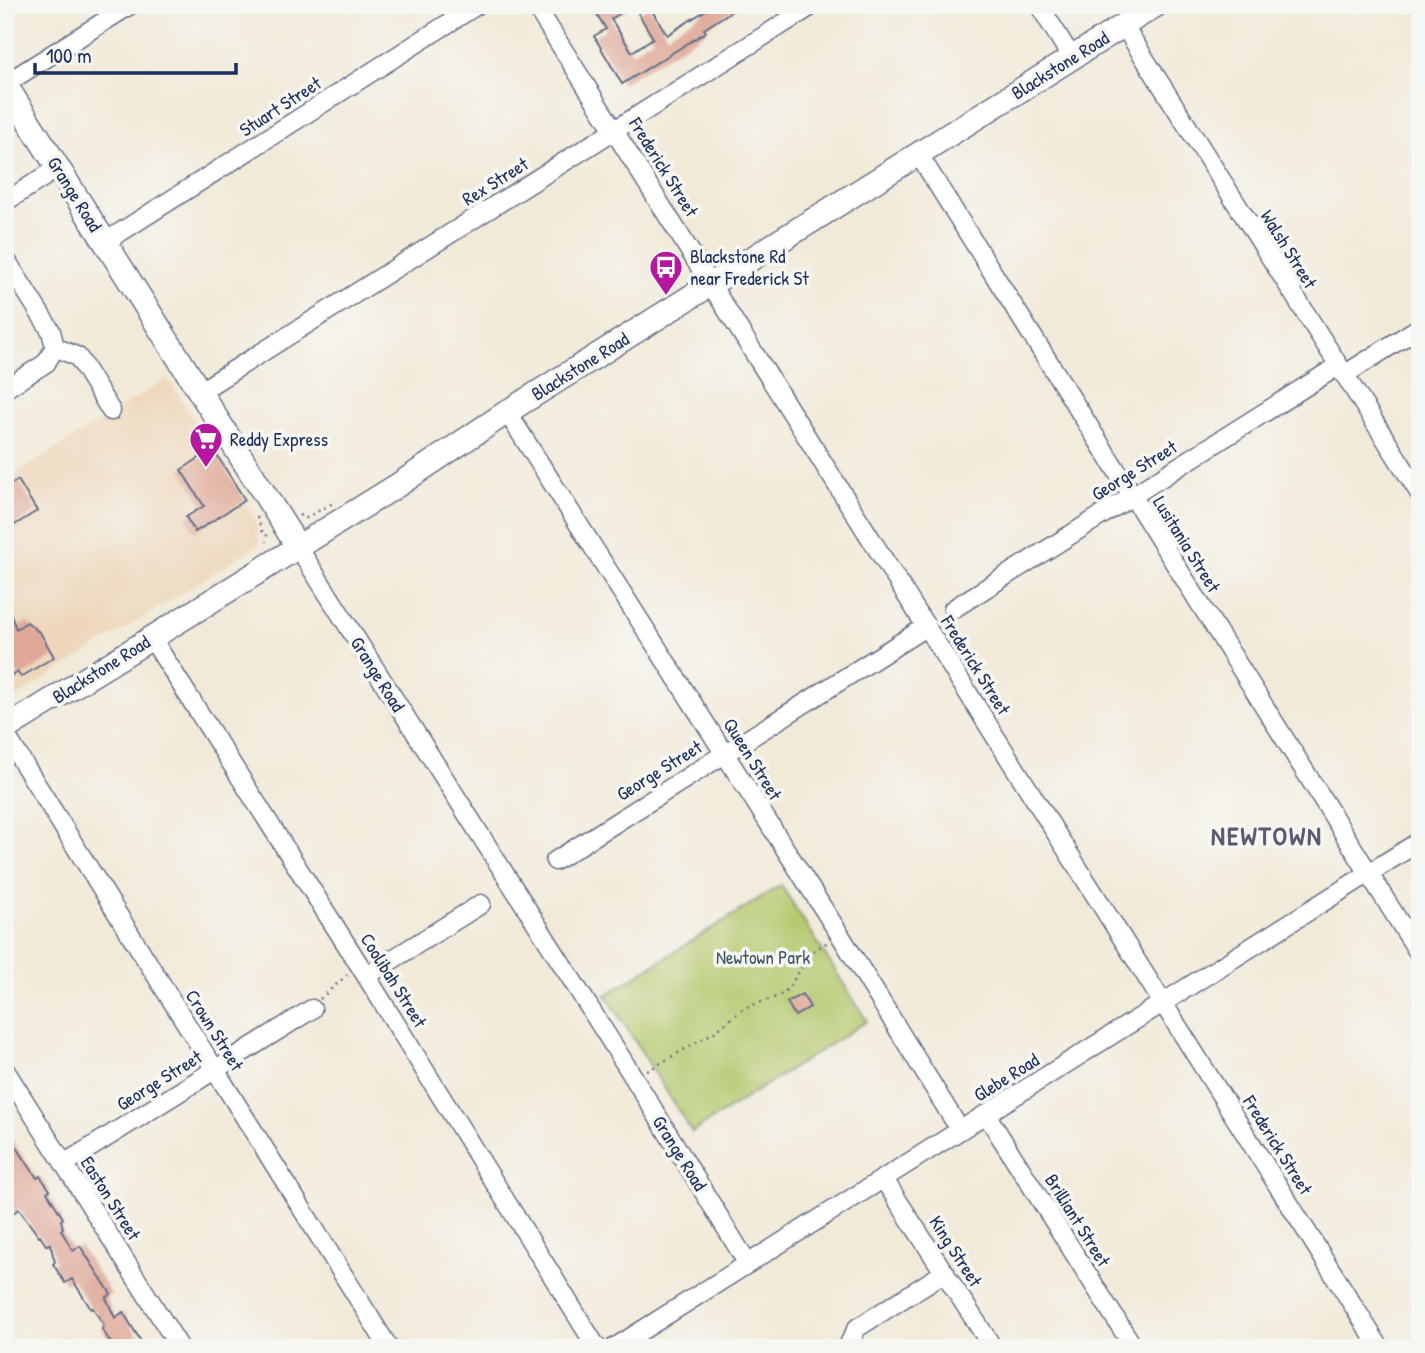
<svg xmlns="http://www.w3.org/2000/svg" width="1425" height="1353" viewBox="0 0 1425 1353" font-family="'Patrick Hand',sans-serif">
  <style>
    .built { fill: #eed7bb }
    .green { fill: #b4c86c; stroke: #687c65; stroke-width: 2 }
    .building { fill: #dfa797 }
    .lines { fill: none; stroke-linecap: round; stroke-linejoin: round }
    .minor-casing { stroke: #667089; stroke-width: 21 }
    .major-casing { stroke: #667089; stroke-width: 26 }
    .path { stroke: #667089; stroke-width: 2.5; stroke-dasharray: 2 5; stroke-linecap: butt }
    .minor { stroke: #fff; stroke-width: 18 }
    .major { stroke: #fff; stroke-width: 23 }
    .labels { text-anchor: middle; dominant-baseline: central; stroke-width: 7; stroke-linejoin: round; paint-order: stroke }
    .street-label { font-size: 19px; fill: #1b2f5e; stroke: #f6f6f2 }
    .poi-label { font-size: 19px; fill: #1b2f5e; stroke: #f6f6f2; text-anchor: start }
    .park-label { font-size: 19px; fill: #415562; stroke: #f6f6f2 }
    .district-label { font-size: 26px; font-weight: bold; letter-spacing: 2px; fill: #605972; stroke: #f6f6f2 }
  </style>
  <rect width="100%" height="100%" fill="#f6f6f2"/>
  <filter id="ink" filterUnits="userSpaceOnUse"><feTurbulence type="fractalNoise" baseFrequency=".0143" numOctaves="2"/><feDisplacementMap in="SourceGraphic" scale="14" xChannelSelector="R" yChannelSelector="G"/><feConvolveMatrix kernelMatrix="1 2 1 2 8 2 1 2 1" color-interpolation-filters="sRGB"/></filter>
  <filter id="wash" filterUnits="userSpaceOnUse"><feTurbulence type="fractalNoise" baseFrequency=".00686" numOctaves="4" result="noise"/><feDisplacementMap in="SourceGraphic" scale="28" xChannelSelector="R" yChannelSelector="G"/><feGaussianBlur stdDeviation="1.57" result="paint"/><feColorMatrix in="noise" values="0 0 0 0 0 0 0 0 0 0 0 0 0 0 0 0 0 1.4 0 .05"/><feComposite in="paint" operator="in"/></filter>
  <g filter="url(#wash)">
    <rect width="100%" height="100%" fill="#f2ead9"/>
    <path class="built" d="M168 378 254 517 260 544 5 704V481Z"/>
    <path class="green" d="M781 885 867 1021 692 1132 606 995Z"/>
    <g id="blocks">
      <path class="building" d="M591 5H634L611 19 632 52 653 38 638 13 649 6 667 35 714 5H741L704 29 706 32 622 84 594 36 606 29Z
        M213 449 245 500 195 532 186 517 204 506 181 470Z
        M18 480 37 511 5 531V488Z
        M5 604H7L16 629 27 622 41 634 54 657 21 677 17 672 12 675 10 671 5 676Z
        M802 994 810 1007 795 1016 787 1002Z
        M5 1129 37 1178 40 1176 50 1190 47 1192 63 1218 61 1220 63 1228 61 1230 73 1251 80 1246 111 1294 106 1298 115 1318 123 1312 145 1348H114L102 1329 104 1325 93 1308 91 1309 72 1279 65 1283 53 1264 55 1262 50 1244 46 1245 40 1236 39 1237 19 1209 10 1215 5 1208Z"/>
    </g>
  </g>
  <g filter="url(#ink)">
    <use href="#blocks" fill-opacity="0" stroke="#667089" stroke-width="2"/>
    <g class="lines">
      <defs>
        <path id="minor" d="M535 5 1380 1348
          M1039 5 1072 58
          M1124 26 1420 494
          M5 84 130 5
          M919 155 1420 955
          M5 202 58 168
          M105 242 477 5
          M5 258 51 331 55 347 46 363 5 389
          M55 347 78 357 111 411
          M1344 375 1420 327
          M199 392 813 5
          M507 412 840 935 960 1130
          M298 547 634 1078 748 1264
          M953 609 1338 366
          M151 637 360 966 597 1348
          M5 734 389 1348
          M555 861 927 626
          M366 976 481 904
          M5 1070 180 1348
          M986 1114 1134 1348
          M64 1164 312 1009
          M883 1178 993 1348
          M614 1348 1420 841
          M851 1348 850 1342 857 1328 945 1272"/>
        <path id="major" d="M5 84 298 547
          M5 729 398 485 507 412 1156 5"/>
      </defs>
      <use href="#minor" class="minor-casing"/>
      <use href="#major" class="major-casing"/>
      <path class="path" d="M1173 12 1183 5
        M299 515 306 518 333 503
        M257 517 262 531 267 534 266 542
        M320 999 347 975
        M647 1071 716 1031 744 1008 779 996 788 989 811 952 828 942"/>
      <use href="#minor" class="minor"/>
      <use href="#major" class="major"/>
    </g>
  </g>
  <defs>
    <symbol id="bus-pin" viewBox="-11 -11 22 30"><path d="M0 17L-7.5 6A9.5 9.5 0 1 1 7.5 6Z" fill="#b5179e" stroke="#f6f6f2"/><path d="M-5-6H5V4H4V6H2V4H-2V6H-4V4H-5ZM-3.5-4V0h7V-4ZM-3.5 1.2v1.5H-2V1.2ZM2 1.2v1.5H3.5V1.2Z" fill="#fff"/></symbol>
    <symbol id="supermarket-pin" viewBox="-11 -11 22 30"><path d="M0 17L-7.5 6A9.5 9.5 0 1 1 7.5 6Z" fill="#b5179e" stroke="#f6f6f2"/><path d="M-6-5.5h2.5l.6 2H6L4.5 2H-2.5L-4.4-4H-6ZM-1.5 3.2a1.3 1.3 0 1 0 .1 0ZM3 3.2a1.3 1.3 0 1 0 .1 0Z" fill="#fff"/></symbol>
  </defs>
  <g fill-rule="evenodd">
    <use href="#bus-pin" x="647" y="248" width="38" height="52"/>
    <use href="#supermarket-pin" x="187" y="420" width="38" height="52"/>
  </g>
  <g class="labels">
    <g class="street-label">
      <text transform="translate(1060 65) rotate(-32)">Blackstone Road</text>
      <text transform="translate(280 106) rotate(-33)">Stuart Street</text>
      <text transform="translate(664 167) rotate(58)">Frederick Street</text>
      <text transform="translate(495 181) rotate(-32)">Rex Street</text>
      <text transform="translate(75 194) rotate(58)">Grange Road</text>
      <text transform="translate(1289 249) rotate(58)">Walsh Street</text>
      <text transform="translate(580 366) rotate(-32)">Blackstone Road</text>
      <text transform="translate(1134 470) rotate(-32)">George Street</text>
      <text transform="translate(1187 544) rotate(58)">Lusitania Street</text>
      <text transform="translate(976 665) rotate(58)">Frederick Street</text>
      <text transform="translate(101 669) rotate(-32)">Blackstone Road</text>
      <text transform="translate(378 674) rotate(58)">Grange Road</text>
      <text transform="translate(753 759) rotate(58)">Queen Street</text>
      <text transform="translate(659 770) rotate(-32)">George Street</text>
      <text transform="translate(394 980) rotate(58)">Coolibah Street</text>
      <text transform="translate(215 1030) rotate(58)">Crown Street</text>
      <text transform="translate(1006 1077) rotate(-32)">Glebe Road</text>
      <text transform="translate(159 1080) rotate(-32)">George Street</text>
      <text transform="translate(1278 1145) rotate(58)">Frederick Street</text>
      <text transform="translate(680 1153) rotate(58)">Grange Road</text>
      <text transform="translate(111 1198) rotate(58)">Easton Street</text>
      <text transform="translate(1078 1220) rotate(58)">Brilliant Street</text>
      <text transform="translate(956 1251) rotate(57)">King Street</text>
    </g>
    <g class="poi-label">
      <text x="690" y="256">Blackstone Rd<tspan x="690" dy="22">near Frederick St</tspan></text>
      <text x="230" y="439">Reddy Express</text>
    </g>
    <g class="park-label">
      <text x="763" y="957">Newtown Park</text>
    </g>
    <g class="district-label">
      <text x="1267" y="835">NEWTOWN</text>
    </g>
  </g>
  <rect width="1425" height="1353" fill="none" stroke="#f6f6f2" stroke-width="28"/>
  <path d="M35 63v10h201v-10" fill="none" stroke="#1b2f5e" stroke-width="3.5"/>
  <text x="46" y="63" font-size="21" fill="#1b2f5e" stroke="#f6f6f2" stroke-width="5" paint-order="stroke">100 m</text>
</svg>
